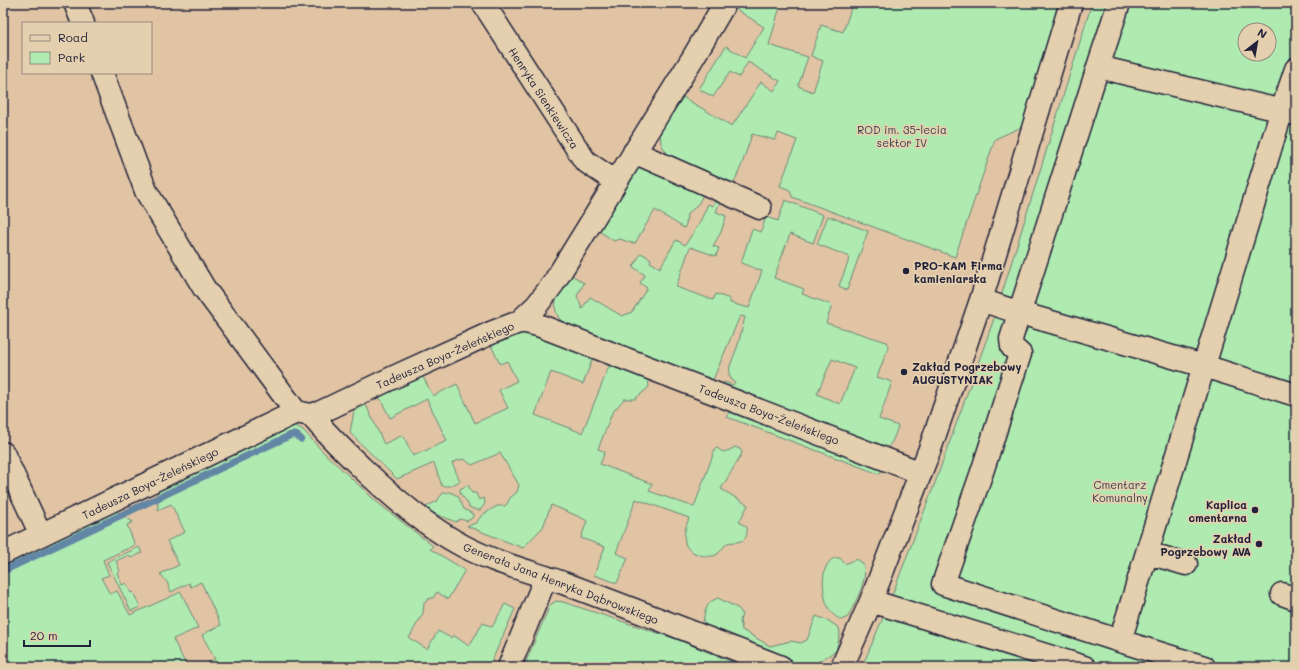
<svg xmlns="http://www.w3.org/2000/svg" width="1299" height="670" viewBox="0 0 1299 670" font-family="Mali,sans-serif">
  <style>
    .green { fill: #afebb0; stroke: #688676; fill-rule: evenodd }
    .lines { fill: none; stroke-linecap: round; stroke-linejoin: round }
    .stream { stroke: #6286a5; stroke-width: 7 }
    .minor-casing { stroke: #22223b; stroke-width: 25 }
    .minor { stroke: #e4cfae; stroke-width: 22 }
    .poi-dot { fill: #22223b; stroke: #e4cfae; stroke-width: 1.5 }
    .labels { text-anchor: middle; dominant-baseline: central; stroke-width: 3.5; stroke-linejoin: round; paint-order: stroke }
    .street-label { font-size: 11px; fill: #22223b; stroke: #e4cfae }
    .park-label { font-size: 11px; fill: #37404d; stroke: #e4cfae }
    .poi-label { font-size: 11px; font-weight: bold; fill: #22223b; stroke: #e4cfae; text-anchor: start }
  </style>
  <rect width="100%" height="100%" fill="#e1c4a4"/>
  <filter id="ink" filterUnits="userSpaceOnUse"><feTurbulence type="fractalNoise" baseFrequency=".025" numOctaves="2"/><feDisplacementMap in="SourceGraphic" scale="8" xChannelSelector="R" yChannelSelector="G"/><feConvolveMatrix kernelMatrix="1 2 1 2 8 2 1 2 1" color-interpolation-filters="sRGB"/></filter>
  <g filter="url(#ink)">
    <path class="green" d="M737 3H781L769 45 808 57 798 86 813 92 823 61 811 56 821 25 843 32 853 3H1064L1026 125 995 139 955 257 792 197 790 190 780 186 797 140 778 133 775 140 752 134 742 164 732 187 669 156 664 149 661 143 660 131 681 96 732 126 761 82 774 91 780 81 748 62 739 77 730 72 713 97 699 89 726 46 745 58 764 27 734 8Z
      M1092 3H1296V667H862L888 606 935 483 995 316ZM1245 30H1269V54H1245Z
      M638 163 703 193C701 202 694 209 687 214L686 224 684 228 655 210 635 243H631L620 239 614 241 596 229Z
      M717 196 721 198 716 212 726 216 721 232 713 246 719 248 716 256 690 247 676 287 713 300 716 294 730 299V303L749 308 762 271 741 263 752 229 761 232 766 217 778 221 785 200 823 215 813 243 790 234 774 278 804 289 802 294 832 305 826 323 887 342 888 348 877 377 892 382 879 419 898 426C895 434 893 445 884 449L722 387 724 382 733 385 735 382 732 380 729 375 730 366 738 345 745 317 740 316 712 382 564 324C546 306 560 292 570 274L584 283 577 296 582 309 590 297 622 316 632 312 647 288 640 283 645 275 633 267 641 253 651 259 650 262 660 268 676 240 685 245 699 224 708 204 713 206ZM832 359 855 368 840 404 817 394Z
      M828 216 868 231 847 290 839 286 850 257 817 244Z
      M523 330 593 357 583 384 551 372 535 415 582 433 610 364 648 378 649 387 635 399H624L612 413 598 449 605 452 600 464 652 484 649 491 694 507 715 449 717 448 723 452 730 450 735 447 740 449 742 452 741 455 721 489 748 505 739 522 747 527C748 544 739 541 727 543 723 547 721 552 716 555 707 559 686 553 685 542 683 533 686 527 689 518L636 499 616 553 628 558 617 583 594 575 605 547 581 538 587 521 580 517 551 505 543 527 523 548 467 526 476 523 482 515 497 506H505L507 504 510 498 517 492 519 485 500 453 472 465 464 459 459 460 452 463 460 481 450 486H442L434 463 397 479 350 433 354 411 366 405 384 444 403 435 413 456 447 441 427 399 390 418 379 396 422 375 433 396 457 384 475 423 508 408 499 390 517 381 507 361 500 364 489 341Z
      M730 409 885 467 879 474 727 417Z
      M294 425 303 430 323 452 378 503 433 546 430 549 465 570 448 599 437 592 433 598H430L424 603 423 613 409 638 427 649 438 631 451 638 453 635 469 646 483 623 492 627 505 604 515 609 489 667H199L215 659 202 635 221 625 201 582 191 587 189 583 171 592 167 582 160 574 179 565 167 541 185 532 171 504 158 510V489Z
      M468 485 472 493H476L479 500 484 498 485 504 480 510H476L469 507C468 499 459 497 460 489Z
      M450 492 458 496 464 509 473 514V516L471 519 467 521 460 519 456 522 433 513 426 507 437 501 443 493Z
      M115 510 133 522 127 525 135 545 103 560 109 575 101 578 110 594 117 591 130 615 181 592 198 628 173 639 187 667H3V561Z
      M139 547 142 553 131 558 129 555 116 561 120 571 117 573 122 585 126 583 131 593 133 592 140 607 131 611 107 562Z
      M835 558H840L845 564C850 562 857 556 862 563 871 576 854 604 848 617L841 620C838 618 833 615 831 612 822 601 818 563 835 558Z
      M718 598 739 609 742 614 740 621 742 630 770 646 791 641 801 643 807 640 816 616 829 621 839 628 840 634 836 651 809 667H801L713 634 707 628 703 622C705 611 706 602 718 598Z
      M556 601 563 602 679 640 744 667H526L524 666 550 605Z"/>
    <g class="lines">
      <path class="stream" d="M3 571 291 435H296L301 439"/>
      <defs>
        <path id="minor" d="M75 3 83 23
          M483 3 585 161 616 182
          M1119 3 1098 67 1296 114
          M1098 67 1011 339 1012 347 1020 354 983 469 943 584 1120 641
          M102 73 146 191 204 288 296 412 311 415C326 434 343 450 361 467 390 495 421 522 456 542 490 562 530 571 566 584 638 611 710 639 781 667
          M634 152 760 208
          M981 300 1020 313 1204 366 1296 395
          M519 322 537 305 553 284 694 56 725 3
          M3 453 41 535
          M3 553 296 412 311 415 321 412 394 377 493 332 519 322H526L538 325 921 473
          M1148 553 1186 564
          M1282 594 1296 599
          M871 601 1084 667
          M509 667 546 577
          M842 667 871 601 931 446 981 300 1071 3
          M1204 667 1120 641 1282 110 1296 69"/>
      </defs>
      <use href="#minor" class="minor-casing"/>
      <use href="#minor" class="minor"/>
    </g>
  </g>
  <g class="poi-dot">
    <circle cx="906" cy="271" r="4"/>
    <circle cx="904" cy="372" r="4"/>
    <circle cx="1255" cy="510" r="4"/>
    <circle cx="1259" cy="544" r="4"/>
  </g>
  <g class="labels">
    <g class="street-label">
      <text transform="translate(544 98) rotate(57)">Henryka Sienkiewicza</text>
      <text transform="translate(445 355) rotate(-24)">Tadeusza Boya-Żeleńskiego</text>
      <text transform="translate(769 414) rotate(21)">Tadeusza Boya-Żeleńskiego</text>
      <text transform="translate(150 483) rotate(-26)">Tadeusza Boya-Żeleńskiego</text>
      <text transform="translate(561 583) rotate(21)">Generała Jana Henryka Dąbrowskiego</text>
    </g>
    <g class="park-label">
      <text x="902" y="129">ROD im. 35-lecia<tspan x="902" dy="13">sektor IV</tspan></text>
      <text x="1120" y="484">Cmentarz<tspan x="1120" dy="13">Komunalny</tspan></text>
    </g>
    <g class="poi-label">
      <text x="914" y="265">PRO-KAM Firma<tspan x="914" dy="13">kamieniarska</tspan></text>
      <text x="912" y="366">Zakład Pogrzebowy<tspan x="912" dy="13">AUGUSTYNIAK</tspan></text>
      <text x="1247" y="504" text-anchor="end">Kaplica<tspan x="1247" dy="13">cmentarna</tspan></text>
      <text x="1251" y="538" text-anchor="end">Zakład<tspan x="1251" dy="13">Pogrzebowy AVA</tspan></text>
    </g>
  </g>
  <rect width="1299" height="670" fill="none" stroke="#e4cfae" stroke-width="16"/>
  <rect x="8" y="8" width="1283" height="654" fill="none" stroke="#22223b" stroke-width="1.5" filter="url(#ink)"/>
  <rect x="22" y="22" width="130" height="52" fill="#e4cfae" stroke="#968a80"/>
  <rect x="30" y="35" width="20" height="6" fill="#e4cfae" stroke="#968a80"/>
  <text x="58" y="42" font-size="12" fill="#22223b">Road</text>
  <rect x="30" y="52" width="20" height="12" fill="#afebb0" stroke="#968a80"/>
  <text x="58" y="62" font-size="12" fill="#22223b">Park</text>
  <g transform="translate(1257 42) rotate(31)"><circle r="19" fill="#e4cfae" stroke="#968a80"/>
  <path d="M0-3L7 15L0 10L-7 15Z" fill="#22223b"/>
  <text y="-6" font-size="11" font-weight="bold" text-anchor="middle" fill="#22223b">N</text>
  </g>
  <path d="M24 640v6h66v-6" fill="none" stroke="#22223b" stroke-width="2"/>
  <text x="30" y="640" font-size="12" fill="#22223b" stroke="#e4cfae" stroke-width="3" paint-order="stroke">20 m</text>
</svg>
